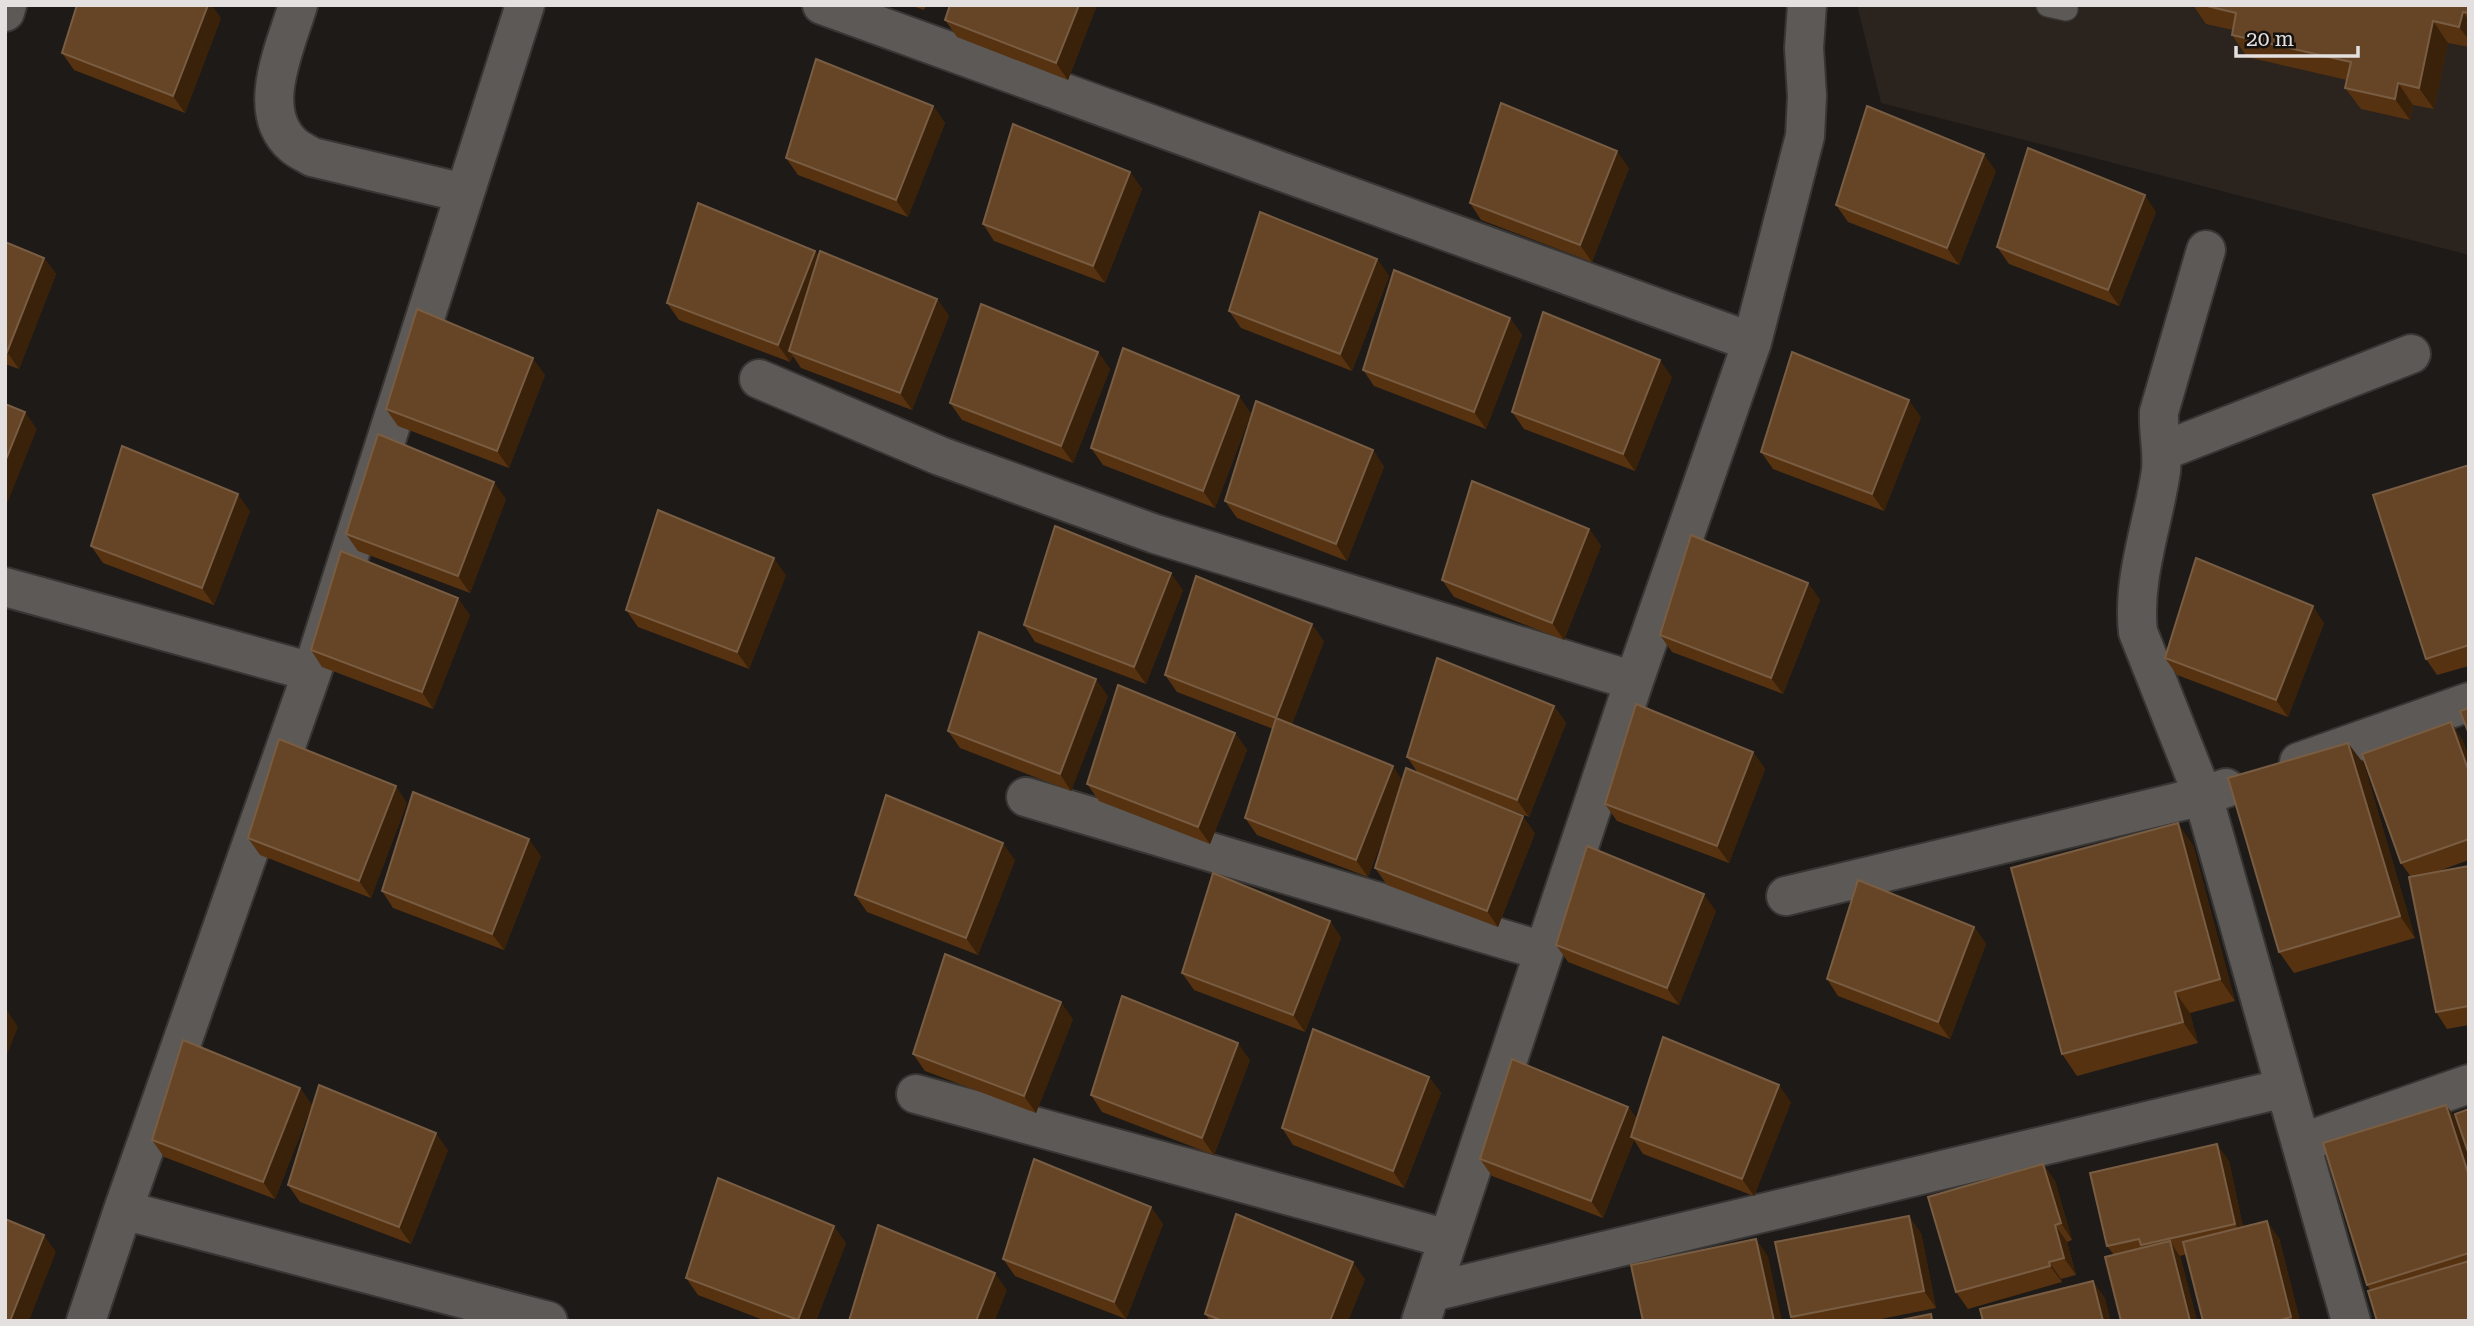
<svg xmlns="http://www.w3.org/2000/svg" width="2474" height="1326" viewBox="0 0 2474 1326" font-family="'Roboto Serif',serif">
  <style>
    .built { fill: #2b231d }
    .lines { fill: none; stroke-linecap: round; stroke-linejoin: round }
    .lane-casing { stroke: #383634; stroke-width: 26 }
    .street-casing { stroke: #383634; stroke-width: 42 }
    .lane { stroke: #5d5956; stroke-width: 23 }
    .street { stroke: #5d5956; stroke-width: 38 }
    .wall { fill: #563210 }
    .shaded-wall { fill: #39210a }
    .building { fill: #654526; stroke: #795d43; stroke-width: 2 }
  </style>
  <rect width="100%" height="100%" fill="#1d1a18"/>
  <path class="built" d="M1857 5H2469V255L1881 103Z"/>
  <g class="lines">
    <defs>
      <path id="lane" d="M2048 5 2066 9"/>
      <path id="street" d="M298 5C286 46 254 111 293 145 298 150 306 153 312 157L464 193
        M822 5 1752 342
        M5 12 7 5
        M2206 250 2159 412C2158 432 2163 451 2161 471 2153 525 2132 578 2138 632L2203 796 2351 1321
        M759 379 940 456 1155 534 1634 681
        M2163 451 2411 354
        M5 587 312 672
        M2299 762 2469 702
        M1026 797 1543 951
        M1786 896 2203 796 2226 788
        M916 1094 1448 1239
        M2301 1143 2469 1084
        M123 1210 548 1321
        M1432 1292 2285 1088
        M86 1321 123 1210 312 672 525 5
        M1421 1321 1634 681 1752 342 1805 136 1807 96 1804 48 1807 5"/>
    </defs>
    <use href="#lane" class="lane-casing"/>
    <use href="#street" class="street-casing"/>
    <use href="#lane" class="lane"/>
    <use href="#street" class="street"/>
  </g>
  <path class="wall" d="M910 5H926L924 10Z
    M1097 5 1068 80 957 37 945 20Z
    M2193 5H2469V47L2448 43 2434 109 2413 105 2410 120 2361 109 2345 88 2347 80 2247 57 2232 35 2233 30 2206 24Z
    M221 18 185 113 74 70 62 53Z
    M933 106 945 123 908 217 798 175 786 158Z
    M1629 168 1592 262 1481 220 1470 203Z
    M1996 171 1959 265 1848 222 1836 205Z
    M1130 172 1142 189 1105 283 994 241 983 224Z
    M2156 212 2119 306 2009 264 1997 247Z
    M5 242 44 258 56 274 19 369 5 364Z
    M815 251 819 256 937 299 949 316 912 410 801 368 793 356 790 362 679 320 667 303Z
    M1377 259 1389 276 1352 371 1241 328 1229 311Z
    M1510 318 1522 335 1486 429 1374 386 1363 370Z
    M1098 352 1110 369 1073 463 962 420 950 403Z
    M545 375 509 468 398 426 386 409Z
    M1672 377 1635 471 1524 429 1512 412Z
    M1251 413 1215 508 1103 465 1091 448Z
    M1921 417 1884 511 1773 469 1761 452Z
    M1373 450 1384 467 1347 561 1237 518 1225 501Z
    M2469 465V666L2437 675 2426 659Z
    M506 499 470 593 358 551 346 534Z
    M250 511 214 605 103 563 91 546Z
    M1589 529 1601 546 1564 640 1454 597 1442 580Z
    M786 575 749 669 638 627 626 610Z
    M1808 583 1820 600 1783 694 1672 652 1660 635Z
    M1183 590 1146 684 1035 642 1024 625Z
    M470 615 433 709 322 667 311 650Z
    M2324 623 2288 717 2177 675 2165 658Z
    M1324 641 1292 724 1403 780 1418 773 1407 757 1554 706 1566 723 1529 817 1459 790 1535 833 1498 927 1387 885 1375 868 1391 817 1368 877 1257 835 1245 818 1273 729 1177 692 1165 675Z
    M1108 696 1071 791 960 748 948 731Z
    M1235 733 1247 750 1210 844 1099 801 1087 784Z
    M2462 739 2469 757V860L2433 873 2469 866V1025L2447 1029 2436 1012 2411 877 2401 863Z
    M1753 752 1765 769 1729 863 1617 821 1605 804Z
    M2364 764 2415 938 2294 973 2279 952Z
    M407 803 371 898 260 855 248 838Z
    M2193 845 2235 1001 2190 1013 2198 1043 2077 1076 2062 1054Z
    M541 856 504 950 393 908 382 891Z
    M1015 860 978 955 867 912 855 895Z
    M1716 911 1679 1005 1568 962 1556 945Z
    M1330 921 1341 938 1305 1032 1194 990 1182 973Z
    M1974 927 1986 944 1950 1039 1838 996 1827 979Z
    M1073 1019 1036 1113 925 1071 913 1054Z
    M1250 1060 1214 1155 1102 1112 1091 1095Z
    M1429 1077 1441 1093 1404 1188 1293 1145 1282 1128Z
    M300 1088 312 1105 275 1199 164 1157 152 1140Z
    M1791 1102 1754 1196 1643 1154 1634 1140 1603 1218 1492 1176 1480 1159 1628 1107 1637 1119Z
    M2446 1105 2456 1119 2469 1155V1321L2371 1291 2367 1285Z
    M448 1150 411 1244 300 1202 288 1185Z
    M2229 1161 2243 1227 2279 1238 2300 1321H2203L2187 1254 2180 1256 2197 1321H2121L2114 1255 2107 1246Z
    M2043 1164 2055 1181 2072 1240 2067 1242 2076 1275 2061 1279 2062 1282 1968 1309 1956 1292Z
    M1151 1207 1163 1224 1126 1319 1015 1276 1003 1259Z
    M1921 1233 1936 1308 1871 1321H1793L1791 1317Z
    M846 1243 816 1321H766L698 1295 686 1278Z
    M1365 1279 1348 1321H1210L1205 1314Z"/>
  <path class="shaded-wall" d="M208 5H212L221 18 185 113 173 96Z
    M1079 5H1097L1068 80 1056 63Z
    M2463 12 2469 21V40L2459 27Z
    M2433 21 2448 43 2434 109 2419 88Z
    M2398 83 2413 105 2410 120 2395 99Z
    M933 106 945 123 908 217 896 200Z
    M1617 151 1629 168 1592 262 1580 245Z
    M1984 154 1996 171 1959 265 1947 248Z
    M1130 172 1142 189 1105 283 1093 266Z
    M2145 195 2156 212 2119 306 2108 290Z
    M815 251 827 268 789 351 793 356 790 362 778 345Z
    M44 258 56 274 19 369 7 352Z
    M1377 259 1389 276 1352 371 1340 354Z
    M937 299 949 316 912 410 900 393Z
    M1510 318 1522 335 1486 429 1474 412Z
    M1098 352 1110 369 1073 463 1061 446Z
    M533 358 545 375 509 468 497 451Z
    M1660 360 1672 377 1635 471 1623 454Z
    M1239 396 1251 413 1215 508 1203 491Z
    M1909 400 1921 417 1884 511 1872 494Z
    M25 412 37 429 5 509V462Z
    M1373 450 1384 467 1347 561 1336 544Z
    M494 482 506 499 470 593 458 576Z
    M238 494 250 511 214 605 202 588Z
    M1589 529 1601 546 1564 640 1552 623Z
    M774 558 786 575 749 669 737 652Z
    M1171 573 1183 590 1146 684 1134 667Z
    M1808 583 1820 600 1783 694 1771 678Z
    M458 598 470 615 433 709 422 692Z
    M2313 606 2324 623 2288 717 2276 700Z
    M1312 624 1324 641 1288 735 1276 718Z
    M1096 679 1108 696 1071 791 1060 774Z
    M1554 706 1566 723 1529 817 1517 800Z
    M2451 722 2462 739 2469 757V772Z
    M1235 733 1247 750 1210 844 1198 827Z
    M2348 743 2364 764 2415 938 2400 916Z
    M1753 752 1765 769 1729 863 1717 846Z
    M1393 766 1404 783 1368 877 1356 860Z
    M396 786 407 803 371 898 359 881Z
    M1523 816 1535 833 1498 927 1487 911Z
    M2178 823 2193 845 2235 1001 2220 979Z
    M529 839 541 856 504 950 492 934Z
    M1003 843 1015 860 978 955 966 938Z
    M1704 894 1716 911 1679 1005 1667 988Z
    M1330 921 1341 938 1305 1032 1293 1015Z
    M1974 927 1986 944 1950 1039 1938 1022Z
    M2175 992 2190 1013 2198 1043 2183 1022Z
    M1061 1002 1073 1019 1036 1113 1024 1096Z
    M7 1010 18 1027 5 1060V1013Z
    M1238 1043 1250 1060 1214 1155 1202 1138Z
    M1429 1077 1441 1093 1404 1188 1393 1171Z
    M1779 1085 1791 1102 1754 1196 1742 1179Z
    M300 1088 312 1105 275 1199 263 1182Z
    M2446 1105 2458 1122 2469 1155V1176Z
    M1628 1107 1640 1124 1631 1137 1634 1140 1603 1218 1591 1201Z
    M436 1133 448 1150 411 1244 399 1227Z
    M2217 1144 2229 1161 2246 1241 2235 1224Z
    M2043 1164 2055 1181 2072 1240 2061 1223Z
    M1151 1207 1163 1224 1126 1319 1114 1302Z
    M1909 1216 1921 1233 1936 1308 1924 1291Z
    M2267 1221 2279 1238 2300 1321H2294L2291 1317Z
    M2055 1225 2067 1242 2076 1275 2064 1258Z
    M834 1226 846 1243 816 1321H798Z
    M44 1235 56 1252 29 1321H10Z
    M1756 1239 1768 1256 1782 1321H1774Z
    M2170 1241 2181 1258 2197 1321H2190Z
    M1353 1262 1365 1279 1348 1321H1330Z
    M2049 1262 2061 1279 2062 1282 2050 1266Z
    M995 1273 1007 1290 995 1321H976Z
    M2093 1281 2105 1298 2111 1321H2103Z"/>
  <path class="building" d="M77 5H208L173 96 62 53Z
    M950 5H1079L1056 63 945 20Z
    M2203 5H2469V13L2463 12 2459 27 2433 21 2419 88 2398 83 2395 99 2345 88 2351 62 2232 35 2236 13Z
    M816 59 933 106 896 200 786 158Z
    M1501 103 1617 151 1580 245 1470 203Z
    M1867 106 1984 154 1947 248 1836 205Z
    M1013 124 1130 172 1093 266 983 224Z
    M2028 148 2145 195 2108 290 1997 247Z
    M698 203 815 251 778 345 667 303Z
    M1260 212 1377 259 1340 354 1229 311Z
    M5 242 44 258 7 352 5 351Z
    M820 251 937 299 900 393 789 351Z
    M1394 270 1510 318 1474 412 1363 370Z
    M981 304 1098 352 1061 446 950 403Z
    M417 309 533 358 497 451 386 409Z
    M1543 312 1660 360 1623 454 1512 412Z
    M1123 348 1239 396 1203 491 1091 448Z
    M1792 352 1909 400 1872 494 1761 452Z
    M1256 401 1373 450 1336 544 1225 501Z
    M5 404 25 412 5 462Z
    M378 434 494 482 458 576 346 534Z
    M122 446 238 494 202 588 91 546Z
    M2469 465V645L2426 659 2373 495Z
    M1472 481 1589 529 1552 623 1442 580Z
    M658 510 774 558 737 652 626 610Z
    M1055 526 1171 573 1134 667 1024 625Z
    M1691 535 1808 583 1771 678 1660 635Z
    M341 551 458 598 422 692 311 650Z
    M2196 558 2313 606 2276 700 2165 658Z
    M1196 576 1312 624 1276 718 1165 675Z
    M979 632 1096 679 1060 774 948 731Z
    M1437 658 1554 706 1517 800 1407 757Z
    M1118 685 1235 733 1198 827 1087 784Z
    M1636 704 1753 752 1717 846 1605 804Z
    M2469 708V734L2460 711Z
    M1276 718 1393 766 1356 860 1245 818Z
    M2451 722 2469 772V839L2401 863 2362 754Z
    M279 739 396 786 359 881 248 838Z
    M2348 743 2400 916 2279 952 2228 778Z
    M1406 768 1523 816 1487 911 1375 868Z
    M413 792 529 839 492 934 382 891Z
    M886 795 1003 843 966 938 855 895Z
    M2178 823 2220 979 2175 992 2183 1022 2062 1054 2011 868Z
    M1587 846 1704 894 1667 988 1556 945Z
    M2469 866V1006L2436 1012 2409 877Z
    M1213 873 1330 921 1293 1015 1182 973Z
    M1858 880 1974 927 1938 1022 1827 979Z
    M945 954 1061 1002 1024 1096 913 1054Z
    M1122 996 1238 1043 1202 1138 1091 1095Z
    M1313 1029 1429 1077 1393 1171 1282 1128Z
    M1663 1037 1779 1085 1742 1179 1631 1137Z
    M183 1040 300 1088 263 1182 152 1140Z
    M1512 1059 1628 1107 1591 1201 1480 1159Z
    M319 1085 436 1133 399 1227 288 1185Z
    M2446 1105 2469 1176V1253L2367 1285 2323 1143Z
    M2469 1109V1155L2455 1114Z
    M2217 1144 2235 1224 2141 1245 2139 1239 2107 1246 2090 1173Z
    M1034 1159 1151 1207 1114 1302 1003 1259Z
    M2043 1164 2061 1223 2055 1225 2064 1258 2049 1262 2050 1266 1956 1292 1928 1197Z
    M718 1178 834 1226 798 1320 686 1278Z
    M1236 1214 1353 1262 1330 1321H1223L1205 1314Z
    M1909 1216 1924 1291 1791 1317 1775 1242Z
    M5 1219 44 1235 10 1321H5Z
    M2267 1221 2291 1317 2277 1321H2203L2183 1242Z
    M878 1225 995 1273 976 1321H849Z
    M1756 1239 1774 1321H1643L1631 1265Z
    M2170 1241 2190 1321H2121L2105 1257Z
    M2469 1261V1321H2377L2368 1291Z
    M2093 1281 2103 1321H1983L1980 1309Z
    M1931 1314 1932 1321H1896Z"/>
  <rect width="2474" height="1326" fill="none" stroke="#e3e0df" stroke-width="14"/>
  <path d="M2236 46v10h122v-10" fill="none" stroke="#e3e0df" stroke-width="3.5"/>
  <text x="2246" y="46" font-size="21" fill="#e3e0df" stroke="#14110f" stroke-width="5" paint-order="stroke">20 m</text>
</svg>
